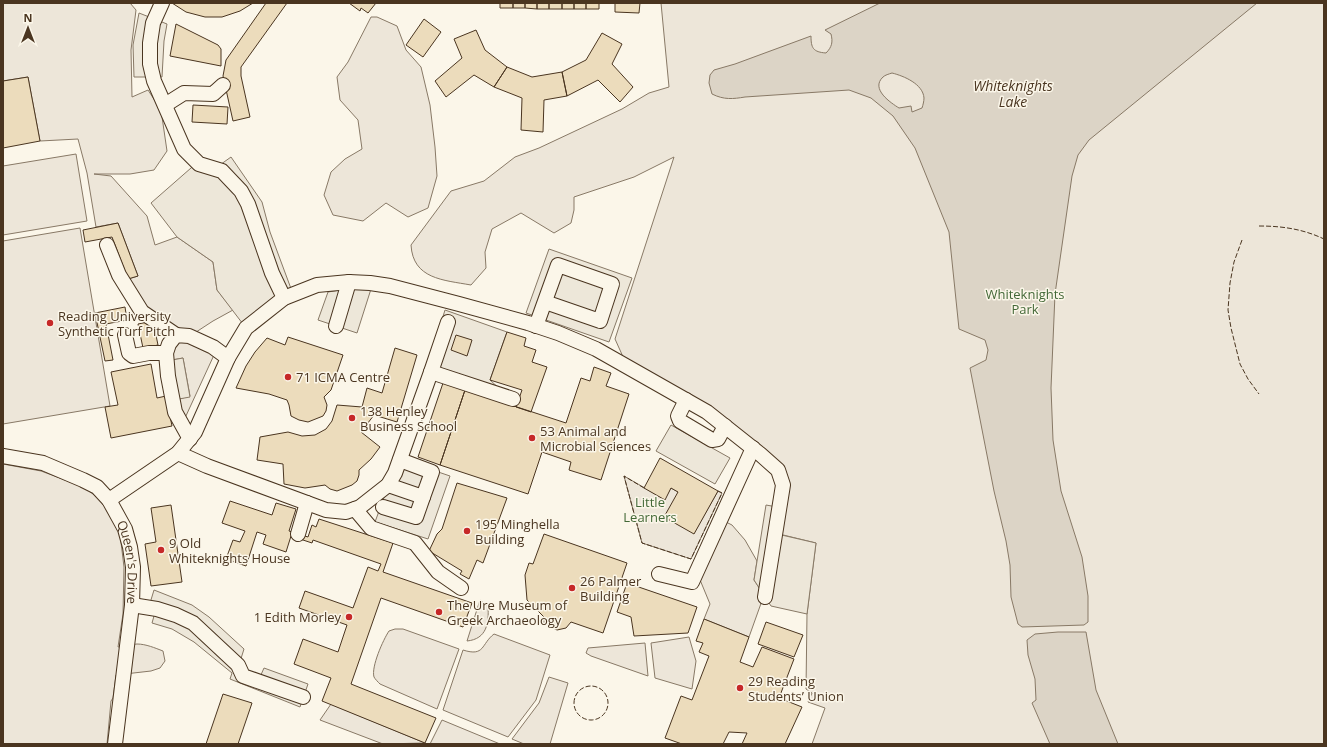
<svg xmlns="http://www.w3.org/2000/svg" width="1327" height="747" viewBox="0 0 1327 747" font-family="'Open Sans',sans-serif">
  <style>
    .green { fill: #ede6d9; stroke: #887966 }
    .parking { fill: #ede7d9; stroke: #887966 }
    .water { fill: #dcd4c6; stroke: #887966; fill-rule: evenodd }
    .building { fill: #ecdcbc; stroke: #4a3520 }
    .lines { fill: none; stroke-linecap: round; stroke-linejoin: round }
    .minor-casing { stroke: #4a3520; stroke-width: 16 }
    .minor { stroke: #fbf6e9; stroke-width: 14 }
    .fence { stroke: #4a3520; stroke-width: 1; stroke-dasharray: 5 2; stroke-linecap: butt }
    .poi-dot { fill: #c62828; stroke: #fbf6e9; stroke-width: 1.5 }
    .labels { text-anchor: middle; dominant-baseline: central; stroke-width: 3; stroke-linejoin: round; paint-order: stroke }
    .park-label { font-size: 13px; fill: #436837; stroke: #fbf6e9 }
    .poi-label { font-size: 13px; fill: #4a3520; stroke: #fbf6e9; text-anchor: start }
    .street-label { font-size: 13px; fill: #4a3520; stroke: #fbf6e9 }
    .water-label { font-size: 14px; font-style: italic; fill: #4a3520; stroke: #fbf6e9 }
  </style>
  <rect width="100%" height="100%" fill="#fbf6e9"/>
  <path class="green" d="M3 3H130L136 10 131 50 132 97 148 90 161 110 167 151 154 170 130 174H94L111 176 147 216 155 245 177 237 213 262 217 290 233 310 213 321 190 336 149 311 128 279 138 276 118 223 96 227 87 173 78 139 40 141 28 77 3 81Z
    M661 3H1324V744H812L825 708 808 702 812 693 806 689 807 614 816 543 775 533 778 470 624 359 615 339 674 157 634 177 574 197V210L571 223 554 233 521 213 492 229 485 252 486 268 471 285C443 280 413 279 411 245L451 191 484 181 515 157 539 148 622 109 649 93 669 87Z
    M371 17H377L397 26 406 50 421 67 430 105 435 147 437 176 428 208 408 217 386 203 363 221 333 215 324 195 331 172 345 159 362 149 358 120 340 100 337 77 348 62Z
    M76 154 87 221 3 235V166Z
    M80 228 110 406 3 424V241Z
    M182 340H190L214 355 185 418H181L179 399 190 396 183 358 172 360 174 344Z
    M3 464 41 471 84 487 102 501 120 534 124 567 123 614 118 647C124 647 131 644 137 644 146 644 155 648 163 651L165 661 160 668 151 671 116 675 113 698 111 701 107 744H3Z
    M624 476 664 499 671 488 678 492 694 533 718 491 722 493 691 559 642 543Z
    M724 521 732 525 745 540 757 561 754 580 764 595 749 637 704 619 710 604 698 575Z
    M480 600 488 606C489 623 487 639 467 641Z
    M395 629H403L459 649 437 709 380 684C378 682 375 679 374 677 371 667 383 640 389 631Z
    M494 634 550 655 536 700 508 737 443 710 463 650C485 657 481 644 494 634Z
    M689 637 696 661 692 689 655 678 651 643Z
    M645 643 648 676 591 656 586 653 588 648Z
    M549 677 568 683 550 744H524L512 739 539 703Z
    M331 704 425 743 383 744 320 720Z
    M442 720 500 744H430Z"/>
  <path class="parking" d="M139 13 167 24 164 41 162 77H134L133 45Z
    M231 157 262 202 270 232 293 294 246 328 217 290 213 262 177 237 151 203 199 161 217 167Z
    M549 249 632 278 609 342 526 313Z
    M346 289H371L357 333 318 320 328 292Z
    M445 310 507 332 490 380 515 403 425 374Z
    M183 358 190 397 179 399 172 360Z
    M671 425 730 458 715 484 656 451Z
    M403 460 450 476 428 539 375 522 386 492Z
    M766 505 777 507 773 533 816 543 807 614 771 606 754 580Z
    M154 590 192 605 209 617 244 649 238 668 260 677 264 668 308 684 300 707 230 679 232 673 194 642 172 629 152 623 154 616 147 613Z"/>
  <path class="water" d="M880 3H1257L1089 140 1078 155 1072 176 1055 294 1051 388 1053 440 1061 491 1082 557 1088 596V622L1084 625 1022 627 1018 624 1011 597 1010 565 1006 541 994 491 970 368 986 360 988 350 985 340 959 329 949 232 915 148 893 116 871 98 849 90 745 97C733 99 724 100 712 94L709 83 710 75 714 70 735 64 811 36C811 48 813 52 826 53 832 47 833 42 831 34L825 30ZM892 73C904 76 923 84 924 98 924 101 923 105 922 108L912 112 911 106 899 108C891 103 870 89 883 77 885 75 889 74 892 73Z
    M1058 632H1086L1096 690 1118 744H1050L1032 703 1036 700 1035 679 1028 655 1027 640 1035 634Z"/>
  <path class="building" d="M172 3H253L240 11 222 17H205L186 12Z
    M266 3H287L241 67V76L250 117 233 121 223 76 226 60Z
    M349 3H376L368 13 361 8 360 11Z
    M500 3H513V8H500Z
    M513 3H525V8H513Z
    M525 3H537V9L525 8Z
    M537 3H549V9H537Z
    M549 3H562V9H549Z
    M562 3H574V9H562Z
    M574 3H586V9H574Z
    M586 3H599V9H586Z
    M615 3H640L639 13 615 12Z
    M424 19 441 32 423 57 406 45Z
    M176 24 218 45 221 49V66L170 56Z
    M476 30 485 50 507 67 494 87 474 75 446 97 435 81 462 58 454 39Z
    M602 33 622 44 612 64 633 87 620 102 598 80 567 96 562 72 586 60Z
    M507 67 532 77 562 72 567 96 544 100 543 132 521 130 522 98 494 87Z
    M28 77 40 141 3 148V81Z
    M193 105 228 107 227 124 192 122Z
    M118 223 138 276 128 279 112 237 85 242 83 230Z
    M125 307 127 320 106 324 113 360 105 361 95 313Z
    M153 321 158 345 143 348 138 324Z
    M507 332 526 338 524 346 536 350 532 362 547 367 531 412 516 407 522 390 490 380Z
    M456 335 472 340 467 356 451 350Z
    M288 337 343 355 331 390 324 397 327 405 326 411 323 416 308 422 299 420 291 416 289 405 287 400 269 394 236 388 246 366 255 352 267 338 285 345Z
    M395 348 417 355 397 422 374 415 361 432 380 447 371 459 359 470V475L357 481 352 485 337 491 330 489 325 485 305 488 284 484 283 464 257 460 260 437 288 432 302 436 315 435 326 429 332 421 337 405 362 407 367 388 382 393Z
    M151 364 157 398 166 396 172 426 111 438 105 407 118 405 111 372Z
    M594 367 611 373 606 386 629 394 601 480 569 470 571 462 542 452 528 494 440 465 465 390 566 423 581 378 590 381Z
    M443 383 465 390 440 465 418 457Z
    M660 458 718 491 694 534 664 517 678 492 671 488 665 500 644 488Z
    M457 483 507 498 483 563 477 560 469 579 460 574 462 571 429 551 437 534 442 529Z
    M230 501 272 515 276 503 296 509 289 531 308 537 312 525 316 527 319 519 393 543 383 572 472 603 463 627 381 598 351 684 436 718 425 743 322 701 331 678 294 664 303 639 338 652 347 625 299 608 305 591 353 608 368 567 378 571 381 564 313 540 312 543 291 536 286 552 263 544 266 535 257 532 246 566 226 559 233 540 240 542 245 531 222 523Z
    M171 505 182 582 151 586 145 544 156 542 151 508Z
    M544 534 627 563 603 633 571 622 566 628 557 630 544 623V617L527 600 525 575 529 563 533 564Z
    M627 583 697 607 688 633 634 636 631 617 617 612Z
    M704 619 749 637 740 662 753 667 762 647 794 659 779 698 802 707 785 744H742L747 733 729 732 723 744H682L665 738 681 696 692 700 709 656 699 652 703 643 696 641Z
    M766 622 803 635 794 657 758 644Z
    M223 694 252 703 238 744H206Z"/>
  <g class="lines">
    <defs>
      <g id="minor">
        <path d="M162 3 153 23 150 43V64L154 81 184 149 199 164 222 171 241 191 248 204 272 273 284 298"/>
        <path d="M165 105 184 93 213 94 223 85"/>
        <path d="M107 245 119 275 142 312 176 335"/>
        <path d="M336 326 349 282"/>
        <path d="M536 326 558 265 612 284 600 321 545 302"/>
        <path d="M125 335 129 353 133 356 149 353H166"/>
        <path d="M431 372 513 399"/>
        <path d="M686 400 678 416 680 421 712 440 718 439 725 426"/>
        <path d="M190 439 175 412 168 376 166 353 169 344 176 335 189 336 200 341 213 347 228 358"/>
        <path d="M178 453 207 466 326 510 346 512 360 507 388 485 395 473 431 372 448 322"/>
        <path id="s1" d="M3 456 43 463 83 480 97 487 109 500 125 529 130 547 133 567 132 605 115 744"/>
        <path d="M388 485 423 497 432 472 400 460"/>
        <path d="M109 500 178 453 195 432 228 358 246 328 284 298 317 285 349 282 370 283 390 286 459 304 528 323 558 333 596 349 707 412 760 454 778 470 783 485 765 597"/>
        <path d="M383 507 416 517 423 497"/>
        <path d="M355 509 371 528 415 543 438 572 461 588"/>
        <path d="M298 534 307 503"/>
        <path d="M659 574 692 582 753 448"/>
        <path d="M132 605 157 609 176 615 193 623 238 665 243 676 303 697"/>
      </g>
    </defs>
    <use href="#minor" class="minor-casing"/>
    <use href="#minor" class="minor"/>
    <path class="fence" d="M1259 226C1282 226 1303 229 1324 239
      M1242 240 1234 262 1230 283 1228 310 1231 328 1240 364 1248 379 1259 394
      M644 488 624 476 642 543 691 559 722 493 718 491
      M574 703a17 17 0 1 1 34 0a17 17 0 1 1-34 0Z"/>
  </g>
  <g class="poi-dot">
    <circle cx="50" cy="323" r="4"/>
    <circle cx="288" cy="377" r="4"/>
    <circle cx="352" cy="418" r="4"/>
    <circle cx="532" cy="438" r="4"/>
    <circle cx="467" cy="531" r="4"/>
    <circle cx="161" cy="550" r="4"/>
    <circle cx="572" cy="588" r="4"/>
    <circle cx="439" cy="612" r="4"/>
    <circle cx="349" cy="617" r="4"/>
    <circle cx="740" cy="688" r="4"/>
  </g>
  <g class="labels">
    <g class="park-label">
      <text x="1025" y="294">Whiteknights<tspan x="1025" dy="15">Park</tspan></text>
      <text x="650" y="502">Little<tspan x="650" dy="15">Learners</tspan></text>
    </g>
    <g class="poi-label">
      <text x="58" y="316">Reading University<tspan x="58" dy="15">Synthetic Turf Pitch</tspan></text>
      <text x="296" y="377">71 ICMA Centre</text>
      <text x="360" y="411">138 Henley<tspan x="360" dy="15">Business School</tspan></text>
      <text x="540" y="431">53 Animal and<tspan x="540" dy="15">Microbial Sciences</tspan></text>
      <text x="475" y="524">195 Minghella<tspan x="475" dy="15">Building</tspan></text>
      <text x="169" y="543">9 Old<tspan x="169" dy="15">Whiteknights House</tspan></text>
      <text x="580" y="581">26 Palmer<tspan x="580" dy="15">Building</tspan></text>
      <text x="447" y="605">The Ure Museum of<tspan x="447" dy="15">Greek Archaeology</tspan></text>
      <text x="341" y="617" text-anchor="end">1 Edith Morley</text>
      <text x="748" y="681">29 Reading<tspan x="748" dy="15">Students’ Union</tspan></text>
    </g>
    <g class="street-label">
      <text stroke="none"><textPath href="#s1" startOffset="184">Queen's Drive</textPath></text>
    </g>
    <g class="water-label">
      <text x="1013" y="85">Whiteknights<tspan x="1013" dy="16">Lake</tspan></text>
    </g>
  </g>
  <rect width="1327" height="747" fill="none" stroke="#4a3520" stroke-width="8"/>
  <g transform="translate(28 28)" stroke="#fbf6e9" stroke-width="3" paint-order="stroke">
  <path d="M0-3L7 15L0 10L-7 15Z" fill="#4a3520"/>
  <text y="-6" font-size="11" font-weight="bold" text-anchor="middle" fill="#4a3520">N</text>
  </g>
</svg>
